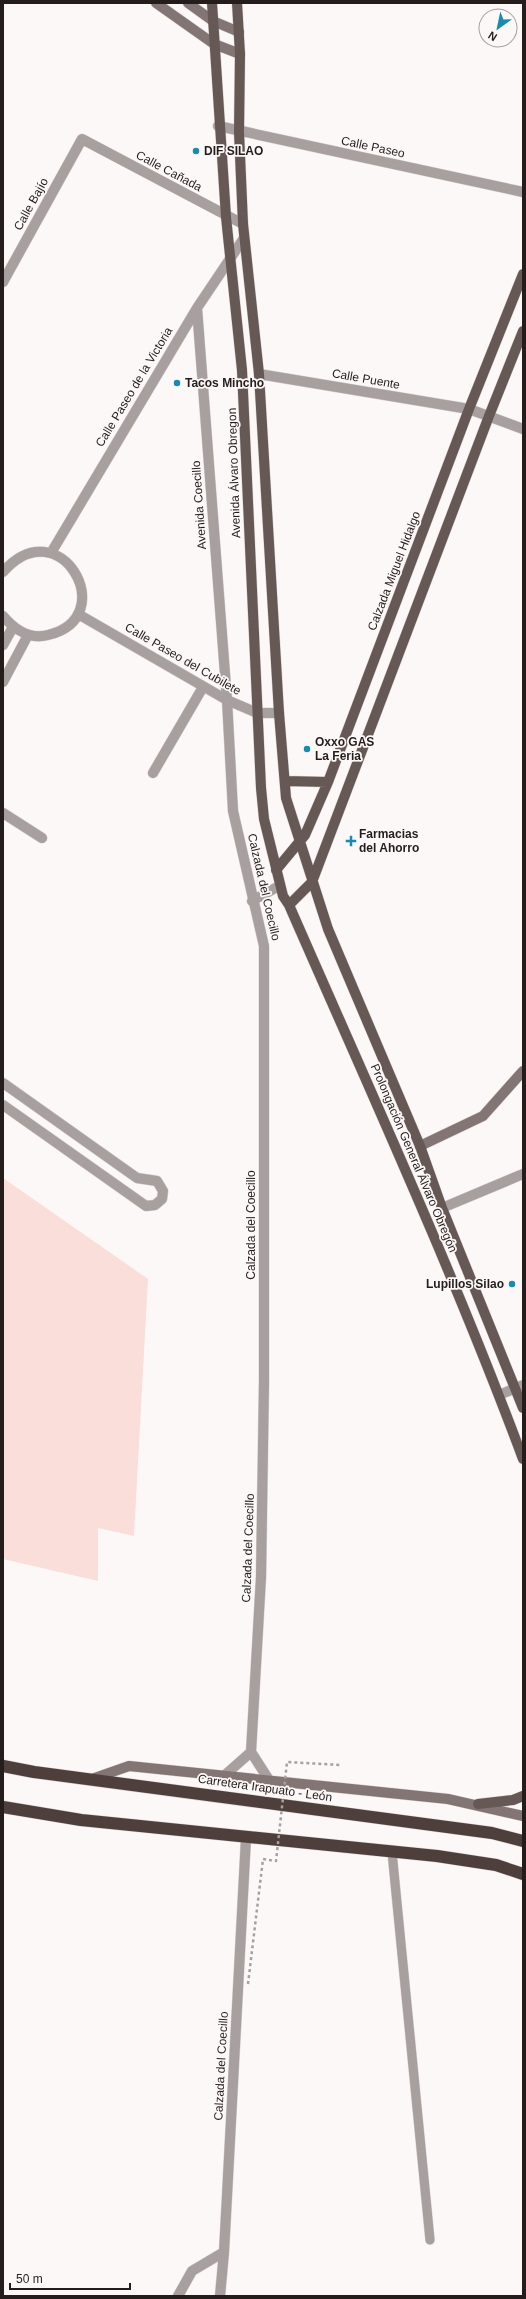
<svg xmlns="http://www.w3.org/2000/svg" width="526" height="2299" viewBox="0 0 526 2299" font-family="Helvetica,sans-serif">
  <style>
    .green { fill: #f9ded9 }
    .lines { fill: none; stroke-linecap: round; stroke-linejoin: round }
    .lane-casing { stroke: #dad5d4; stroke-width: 10 }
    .street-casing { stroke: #dad5d4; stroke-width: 11 }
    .secondary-casing { stroke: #dad5d4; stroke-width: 11 }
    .primary-casing { stroke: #dad5d4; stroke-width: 11 }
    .highway-casing { stroke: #dad5d4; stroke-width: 13 }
    .lane { stroke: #a8a09e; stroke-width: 9 }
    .street { stroke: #a8a09e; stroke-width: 10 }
    .secondary { stroke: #827573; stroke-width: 10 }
    .primary { stroke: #665855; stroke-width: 10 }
    .highway { stroke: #4f3f3c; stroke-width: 12 }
    .path-bridge { stroke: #a6a09f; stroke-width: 2.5; stroke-dasharray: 3 3; stroke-linecap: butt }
    .poi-dot { fill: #188cb0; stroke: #fcf8f7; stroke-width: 1.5 }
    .labels { text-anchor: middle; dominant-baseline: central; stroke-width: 3.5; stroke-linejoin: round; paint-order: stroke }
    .street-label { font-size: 12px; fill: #251d1c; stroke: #fcf8f7 }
    .poi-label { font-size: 12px; font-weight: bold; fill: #251d1c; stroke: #fcf8f7; text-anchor: start }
  </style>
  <rect width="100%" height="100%" fill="#fcf8f7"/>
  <path class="green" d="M3 1178 148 1279 134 1536 98 1528V1581L3 1559Z"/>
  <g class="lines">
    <defs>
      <path id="lane" d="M392 1852 430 2240"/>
      <path id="street" d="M218 126 523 192
        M3 282 82 139 243 224
        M197 308 227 700 233 811 264 946V1381L261 1577 251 1752 269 1780
        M259 374 469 409 523 429
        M51 553 197 308 244 238
        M3 572C59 507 123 617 48 635 30 640 14 629 3 616
        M78 614 227 700 257 713H279
        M3 645 13 627
        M3 682 28 635
        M153 773 203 687
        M3 813 42 838
        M252 901 279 886
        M3 1083 137 1178 157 1181 163 1191 162 1199 155 1205 146 1206 3 1105
        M442 1208 523 1174
        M499 1395 523 1385
        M225 1775 251 1752
        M178 2296 192 2271 224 2252
        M220 2296 224 2252 246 1838"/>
      <path id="secondary" d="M156 3 214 44 240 54
        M188 3 213 21 239 32
        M420 1146 483 1116 523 1071
        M92 1779 129 1766 448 1799 523 1816"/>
      <path id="primary" d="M212 3 226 217 242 370 261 788 264 819 283 896 289 905C369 1088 453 1271 523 1459
        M237 3 240 54 239 132 243 224 259 374 279 713 286 798 328 929 420 1146 442 1208 523 1408
        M285 781 328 782
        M276 870 305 835 328 782 469 409 523 274
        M289 905 312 882 489 416 523 331
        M478 1804 513 1800 523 1796"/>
      <path id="highway" d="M3 1766 34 1772 492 1833 523 1841
        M3 1807 81 1820 437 1856 496 1865 523 1874"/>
    </defs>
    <use href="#lane" class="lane-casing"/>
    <use href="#street" class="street-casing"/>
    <use href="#secondary" class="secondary-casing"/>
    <use href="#primary" class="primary-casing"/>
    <use href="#highway" class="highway-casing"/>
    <use href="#lane" class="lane"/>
    <use href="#street" class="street"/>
    <use href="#secondary" class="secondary"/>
    <use href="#primary" class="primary"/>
    <use href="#highway" class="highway"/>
    <path class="path-bridge" d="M248 1984 263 1859 276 1861 287 1762 340 1765"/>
  </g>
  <g class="poi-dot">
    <circle cx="196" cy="151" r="4"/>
    <circle cx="177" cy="383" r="4"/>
    <circle cx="307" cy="749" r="4"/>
    <path d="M349 835h4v4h4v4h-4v4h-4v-4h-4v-4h4z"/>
    <circle cx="512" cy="1284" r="4"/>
  </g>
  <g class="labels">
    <g class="street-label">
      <text transform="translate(373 147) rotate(12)">Calle Paseo</text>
      <text transform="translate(169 171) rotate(28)">Calle Cañada</text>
      <text transform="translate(31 204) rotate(-61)">Calle Bajío</text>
      <text transform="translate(366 379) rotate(10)">Calle Puente</text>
      <text transform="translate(134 387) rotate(-59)">Calle Paseo de la Victoria</text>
      <text transform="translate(234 473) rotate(-92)">Avenida Álvaro Obregon</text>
      <text transform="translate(199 505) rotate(-94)">Avenida Coecillo</text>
      <text transform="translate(394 571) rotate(-69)">Calzada Miguel Hidalgo</text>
      <text transform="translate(183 659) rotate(30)">Calle Paseo del Cubilete</text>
      <text transform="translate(264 887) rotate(77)">Calzada del Coecillo</text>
      <text transform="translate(414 1158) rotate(67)">Prolongación General Álvaro Obregón</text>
      <text transform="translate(251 1225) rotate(-90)">Calzada del Coecillo</text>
      <text transform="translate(248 1548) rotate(-88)">Calzada del Coecillo</text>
      <text transform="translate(265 1788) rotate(8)">Carretera Irapuato - León</text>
      <text transform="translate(221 2066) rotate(-87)">Calzada del Coecillo</text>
    </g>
    <g class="poi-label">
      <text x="204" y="151">DIF SILAO</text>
      <text x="185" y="383">Tacos Mincho</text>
      <text x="315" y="742">Oxxo GAS<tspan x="315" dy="14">La Feria</tspan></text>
      <text x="359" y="834">Farmacias<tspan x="359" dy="14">del Ahorro</tspan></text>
      <text x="504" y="1284" text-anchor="end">Lupillos Silao</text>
    </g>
  </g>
  <rect width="526" height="2299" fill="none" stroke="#251d1c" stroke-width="8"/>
  <g transform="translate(498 28) rotate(213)"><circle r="19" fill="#fcf8f7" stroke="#a6a09f"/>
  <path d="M0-3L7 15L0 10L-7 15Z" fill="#188cb0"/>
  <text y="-6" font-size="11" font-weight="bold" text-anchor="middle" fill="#251d1c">N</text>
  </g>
  <path d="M10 2283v6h120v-6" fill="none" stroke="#251d1c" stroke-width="2"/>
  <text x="16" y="2283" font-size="12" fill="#251d1c" stroke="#fcf8f7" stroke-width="3" paint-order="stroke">50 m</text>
</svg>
